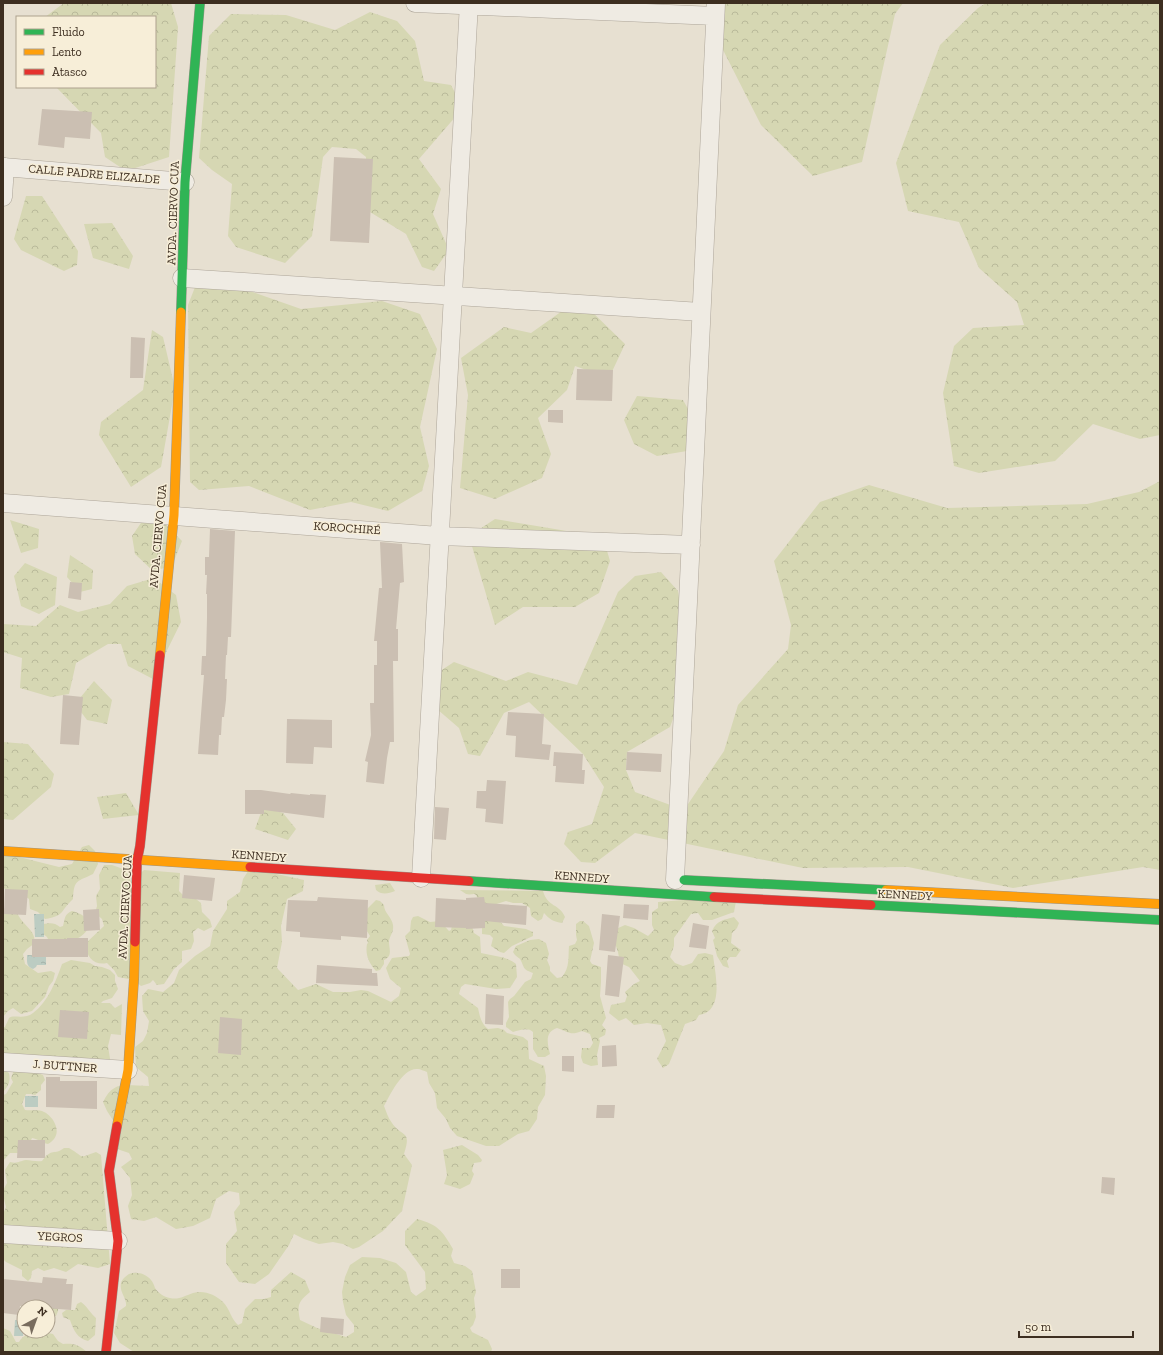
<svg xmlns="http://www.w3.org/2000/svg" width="1163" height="1355" viewBox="0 0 1163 1355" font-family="'Zilla Slab',serif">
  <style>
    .forest { fill: url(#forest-crowns) }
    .water { fill: url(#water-ripples) }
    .building { fill: #cbbfb2 }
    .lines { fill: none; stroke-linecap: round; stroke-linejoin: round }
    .street-casing { stroke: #ada599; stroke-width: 19 }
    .fast-casing { stroke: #9c958a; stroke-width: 10 }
    .slow-casing { stroke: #9c958a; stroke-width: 10 }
    .jam-casing { stroke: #9c958a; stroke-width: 10 }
    .street { stroke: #efebe3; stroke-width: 18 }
    .fast { stroke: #30b455; stroke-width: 9 }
    .slow { stroke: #ff9f0a; stroke-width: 9 }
    .jam { stroke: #e5322d; stroke-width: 9 }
    .labels { text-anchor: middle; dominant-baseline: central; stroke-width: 3; stroke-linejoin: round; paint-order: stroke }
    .street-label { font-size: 12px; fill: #3d2e20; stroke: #f7eed8 }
  </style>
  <defs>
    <pattern id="forest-crowns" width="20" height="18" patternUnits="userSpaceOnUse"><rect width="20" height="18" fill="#d6d7b3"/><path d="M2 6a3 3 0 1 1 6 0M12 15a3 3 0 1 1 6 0" fill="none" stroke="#b9b99a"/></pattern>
    <pattern id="water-ripples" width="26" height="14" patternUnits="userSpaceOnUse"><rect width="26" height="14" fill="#bcccc2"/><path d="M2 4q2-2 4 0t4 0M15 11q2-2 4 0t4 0" fill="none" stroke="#a2b0a6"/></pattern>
  </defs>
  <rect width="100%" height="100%" fill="#e7e0d1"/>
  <path class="forest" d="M64 3H171L178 27 169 157 126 171 105 157 101 133 56 87H155V17H45Z
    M717 3H903L895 14 862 162 813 176 761 125 718 40Z
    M986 3H1160V435L1140 439 1093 424 1055 461 979 473 954 466 943 393 954 346 973 328 1024 325 1017 302 979 268 959 222 908 211 896 163 940 45 978 8Z
    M370 12 397 21 415 41 424 81 451 85 463 108 419 159 441 189 433 214 449 250 434 271 422 267 406 234 365 209 366 157 356 149 332 147 323 157 312 236 285 263 236 247 228 236 232 184 212 170 199 158 209 36 231 14 286 15 335 30Z
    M26 196H42L78 251 77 265 64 271 21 250 14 239Z
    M112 223 133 256 129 269 93 258 84 224Z
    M210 277 301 309 382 301 420 314 437 349 420 427 429 466 422 491 388 511 351 502 310 510 249 486 199 490 190 482 188 305 197 282Z
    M572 304 585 305 625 344 609 378 575 366 567 390 538 418 551 454 542 478 495 499 460 488 468 395 461 358 504 327 531 333Z
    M152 330 163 337 175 388 161 467 131 487 99 435 101 422 143 390Z
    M637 396 683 400 696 423 693 450 657 456 634 444 624 420Z
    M1160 481V870L1143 867 1013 888 908 867 803 868 635 833 595 863 581 862 564 844 568 832 592 824 604 787 583 754 529 702 504 713 480 756 468 754 459 728 430 703 431 677 454 662 506 681 528 672 577 685 618 592 635 576 661 572 678 591 682 617 679 703 670 727 627 752 626 770 635 792 684 810 724 751 738 705 788 649 791 625 774 561 820 502 869 485 947 508 1087 504 1139 492Z
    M145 517H158L182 541 172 566 153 571 135 554 132 536Z
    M495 519 603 537 610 561 599 593 575 607H523L495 625 469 536Z
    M10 520 39 529 38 548 21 553Z
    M70 555 93 570 92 589 80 592 67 577Z
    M25 563 57 577 55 605 39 614 21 606 14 576Z
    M154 578 176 595 181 622 153 679 128 666 121 644H108L76 663 69 694 51 697 20 688 22 658 3 652V624L36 626 60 605 78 612 110 604 127 586Z
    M94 681 112 700 107 724 87 720 75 704Z
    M3 742 28 744 54 774 51 787 13 820 3 819Z
    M126 793 139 815 103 819 97 797Z
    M263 807 283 813 296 829 288 840 255 829Z
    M89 845 95 851 98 864 93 874C78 882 74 878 73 899 60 911 65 916 45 919L38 912 30 909 29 899 21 893 7 891 3 887V853L59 867 72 864 82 847Z
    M104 865H112L126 870 131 882 144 870 180 873 179 891 185 897 196 899 201 903 202 912 210 920 212 927 204 931 198 928 193 932 194 941 191 949 182 951V962L174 969 164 984 157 985 153 980 150 983 141 986 134 980 118 977 114 970 107 963C94 966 85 956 86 943L104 926 102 919 95 913 97 906 96 896 100 889 99 875Z
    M250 868 304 880 303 891 287 899 281 926 282 942 277 968 298 990 316 984 333 992H350L361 990 368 991 391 1002 399 996 401 988 390 979 386 968 392 958 409 956 410 954 405 936 410 931 411 921 413 917 418 916 430 922 440 921 449 931 451 930 453 921 470 919 474 933 480 937 481 953C493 956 506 956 516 964L517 977 510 988 496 989 465 984 461 987 459 994 478 1008C480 1017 481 1023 488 1029L498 1028 504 1030 507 1033 523 1037 528 1041 529 1059 544 1066 546 1076 545 1095 538 1107 537 1119 529 1131 518 1134 499 1146H486L457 1136 450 1128 446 1119 437 1108 435 1093 429 1083 427 1072C424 1071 420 1069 418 1069 403 1067 390 1095 384 1106 386 1111 388 1118 392 1123 402 1138 412 1129 404 1154L412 1165 402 1211 383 1231 359 1247 353 1249 343 1244 333 1242 319 1244 304 1239 294 1234 289 1245 269 1274 255 1284 239 1282 226 1263V1244L237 1231 234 1212 240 1204 239 1193 229 1191 216 1199 210 1218 193 1226 176 1229 156 1217 144 1221 131 1219 128 1206 132 1195 130 1178 121 1167 132 1159 129 1153 117 1149 120 1131 107 1111 103 1102C114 1079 127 1086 149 1086L148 1077 136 1067 135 1047 143 1041 147 1033 149 1021 143 1011 142 996 148 989 163 992 174 983 179 970 195 956 210 946 213 931 227 909V901L240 892 243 879Z
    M390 883 395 891C388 894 381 895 376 890L375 885Z
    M460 890 543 891C548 908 559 903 565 917L562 923C554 922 549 919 544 913L542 919 538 921 531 916 530 908 522 903H513L506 901 487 907 478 901C476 890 473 896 466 894 464 893 462 891 460 890Z
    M737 896 734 912 712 920H703L698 913 691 914 674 938V946L670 957 675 963 683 966 692 963 698 954 705 953 713 955C715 973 725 1011 699 1015L696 1020 685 1024 669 1064 663 1068 657 1059 666 1041 661 1025 647 1023 634 1025 626 1018 619 1021 609 1013 611 1005 625 1002 627 996 625 992 634 984 640 981 629 967 620 963 618 952 614 940 616 929 625 925 634 928 648 936 654 930 652 925V912L658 908V902Z
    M376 900 380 901 384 905C384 913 392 917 393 925 394 932 390 935 389 941 389 949 393 956 384 960V964L380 970 376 971C369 963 365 955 367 944L368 943 367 940 370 936 362 923 365 911Z
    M3 908 16 911C18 915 21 920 24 923 31 931 34 932 35 943L27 949 23 954 25 964 38 973 51 971 55 973 53 981 49 986 45 997 32 1011 21 1014 13 1008 8 1011 3 1017Z
    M72 911C82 914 87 916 89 927 80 943 66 941 50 943L47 937 42 933 43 924C50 923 54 922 60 927L63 926C65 919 64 914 72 911Z
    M734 917 739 923 737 928 732 933 731 943 741 950 736 957H730L727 961 729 968 723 966 717 956 713 940 715 938 712 931C717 920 724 920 734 917Z
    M483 920H499L504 926 526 929 533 932V936L512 946 504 953 500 952 491 946 493 938 490 935 482 934V924Z
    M580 921H583L589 926 594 943 590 961 592 964 601 967V982L600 996 606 1018 602 1025 606 1030 605 1035 599 1038 600 1041 597 1055 598 1065 591 1066 583 1063 581 1057 582 1048H590L593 1043 590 1034 582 1031C570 1036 569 1032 557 1028 545 1032 547 1042 550 1054L545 1057H538L533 1049V1032C528 1027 520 1030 513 1032L506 1027V1023L509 1017 508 1002 510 999 514 996 525 982 531 979 533 973C522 969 525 968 520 959 518 957 515 956 513 952L516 946 530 940 539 939 546 943 549 954 547 960 550 967V971L557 978 562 977C570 967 568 958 569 946L575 944 577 940 576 935V924Z
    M71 960 90 963 95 966 102 967 110 970 115 975V981L118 989 112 998 103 1001 101 1003H110L115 1008 122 1004 121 1035 111 1034 108 1046 111 1065 3 1056V1027H5C6 1024 8 1021 9 1018 13 1014 24 1020 33 1013 48 1002 56 981 62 964Z
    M3 1069 9 1073C11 1082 8 1086 3 1092Z
    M14 1070 33 1071 43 1075 45 1080 41 1085V1090L35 1095 31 1094H26L22 1104 25 1110C31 1111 39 1109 44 1112 47 1113 51 1117 53 1120 59 1130 58 1138 48 1144 42 1143 38 1139 32 1138L25 1153H10L3 1161V1095L6 1094 13 1082 11 1078Z
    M462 1145 478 1155 482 1160 481 1162 474 1163 472 1171 474 1174 470 1184 460 1189 444 1184 447 1175 443 1150Z
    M64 1148H69C85 1157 77 1159 96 1152L101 1155 110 1264 98 1268 78 1264 66 1272 54 1268 44 1271 38 1268 32 1271 31 1278 28 1281 22 1276V1270L6 1262 3 1259V1214L6 1207C4 1198 1 1192 7 1183L5 1170 10 1162C18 1164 19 1161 26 1160 31 1160 36 1162 42 1161 52 1147 54 1156 64 1148Z
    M417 1219C438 1225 442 1230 453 1249L451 1256 454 1263 465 1266 472 1271 476 1292 474 1298 476 1317 473 1325 470 1328 472 1332 488 1340 492 1349 491 1352H134L120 1343 114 1333 119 1311 126 1306C127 1298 119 1292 121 1283 122 1279 126 1276 129 1274 137 1271 146 1274 151 1280 153 1282 154 1285 155 1288 158 1293 164 1297 170 1298 179 1300 184 1296 193 1293 205 1290 215 1295 223 1302 230 1309 231 1319 238 1325L242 1323 245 1309 255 1299H264L271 1297V1290L291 1272 305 1280 310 1292C298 1302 297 1305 300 1320L317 1328 346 1337 354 1332V1325L346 1315 343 1302 342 1292 345 1277 350 1265 362 1257 380 1258 396 1263 406 1272 411 1292 416 1296 426 1289 425 1272 405 1245V1231Z
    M81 1302C86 1305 91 1314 96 1318L95 1335 88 1341C77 1338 74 1331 70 1320L63 1317 62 1313 66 1310H75L77 1304Z
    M58 1306V1311L56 1316H48V1307Z
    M3 1328 10 1331 16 1342H19C26 1330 41 1331 53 1334L58 1341 63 1344C74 1343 79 1345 87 1352H3Z"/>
  <path class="water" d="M34 914H44V937H35Z
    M27 955 46 956V965H37L36 967 33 969C26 966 27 962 27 955Z
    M25 1096H38V1107H25Z
    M15 1320H24L23 1336H14Z"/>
  <path class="building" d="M42 109 92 112 90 139 65 137 64 148 38 145Z
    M334 157 373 159 369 243 330 241Z
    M131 337 145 338 143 378H130Z
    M577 369 613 370 612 401 576 400Z
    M548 410H563V423L548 422Z
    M210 529 235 531 231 637H228L227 655H226L225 679H227L226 700 224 717H222L221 735H219L218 755 198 754 204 675H201L202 656H206L207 618V594H206L207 575H205V557H209Z
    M380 542 402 544 404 582 400 583 396 629H398V661H393L394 742H390L387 758 384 784 366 782 368 762 365 761 371 735 370 703H374V665H377V641H374L379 588H382Z
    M70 582 82 583 81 600 68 598Z
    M63 695 83 697 79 745 60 744Z
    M508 712 544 714 542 744 551 745 549 760 515 757 516 736 506 735Z
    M287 719 332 720V748L314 747 313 764 286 763Z
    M554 752 583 754 582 770H585L584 784 555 782 556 766H553Z
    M627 752 662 754 661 772 626 770Z
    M487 780 506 781 503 824 485 822 486 809 476 808 477 791H486Z
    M245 790H261L290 794 291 793 310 795V794L326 795 324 818 264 810V814H245Z
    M435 807 449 808 446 840 434 839Z
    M184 875 215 878 212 901 182 898Z
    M5 889 28 890 26 915 4 914Z
    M318 897 368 900 367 938 341 936V940L300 937V932L286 931 288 900 317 901Z
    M484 897 485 903 527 906 526 925 485 921V928L466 929V928L435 927 436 898 466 900V898Z
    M624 904 649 905 648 920 623 918Z
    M99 909 100 930 84 931 83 910Z
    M602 914 620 916 615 952 599 950Z
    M693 923 709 926 706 949 689 947Z
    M67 938H88V957H32V939H67Z
    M608 955 624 957 619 997 605 995Z
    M317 965 372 969V973H377L378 986 316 983Z
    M486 994 504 996 503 1025 485 1024Z
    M60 1010 89 1012 87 1039 58 1037Z
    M220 1017 242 1019 241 1055 218 1053Z
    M616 1045 617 1066 602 1067V1046Z
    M562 1056H574V1072L562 1071Z
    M46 1077H60V1081H97V1109L46 1107Z
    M597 1105H615L614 1118H596Z
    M18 1140H45V1158H17Z
    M1102 1177 1115 1178 1114 1195 1101 1193Z
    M501 1269H520V1288H501Z
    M43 1277 67 1279 66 1284H73L71 1310 20 1306 19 1315 3 1313V1279L42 1283Z
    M321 1317 344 1319 343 1335 320 1332Z"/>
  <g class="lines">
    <defs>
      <path id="street" d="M415 3 715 16
        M3 167 185 182
        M3 197 5 167
        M182 278 701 312
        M3 503 439 536 691 545
        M421 878 469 3
        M675 880 716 3
        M3 1062 128 1070
        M3 1234 118 1241"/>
      <path id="fast" d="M181 312 185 182 200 3
        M684 880 886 890
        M469 881 714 897
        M871 905 1160 920"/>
      <path id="slow" d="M160 655 174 515 181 312
        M3 851 250 867
        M886 890 1160 904
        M117 1126 128 1070 134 979 135 942"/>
      <path id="jam" d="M250 867 469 881
        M714 897 871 905
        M135 942 137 861 140 846 160 655
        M106 1352 118 1241 109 1171 117 1126"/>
    </defs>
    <use href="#street" class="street-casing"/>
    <use href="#fast" class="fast-casing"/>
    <use href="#slow" class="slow-casing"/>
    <use href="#jam" class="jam-casing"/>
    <use href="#street" class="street"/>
    <use href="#fast" class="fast"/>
    <use href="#slow" class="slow"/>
    <use href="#jam" class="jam"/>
  </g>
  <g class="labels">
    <g class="street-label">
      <text transform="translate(94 174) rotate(5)">CALLE PADRE ELIZALDE</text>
      <text transform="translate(173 213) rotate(-88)">AVDA. CIERVO CUA</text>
      <text transform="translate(347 528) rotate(4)">KOROCHIRÉ</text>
      <text transform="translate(158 536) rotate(-85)">AVDA. CIERVO CUA</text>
      <text transform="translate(259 856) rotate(4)">KENNEDY</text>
      <text transform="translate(582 877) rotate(4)">KENNEDY</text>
      <text transform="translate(905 895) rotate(3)">KENNEDY</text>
      <text transform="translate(125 907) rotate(-87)">AVDA. CIERVO CUA</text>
      <text transform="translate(65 1066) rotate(4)">J. BUTTNER</text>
      <text transform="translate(60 1237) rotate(3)">YEGROS</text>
    </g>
  </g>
  <rect width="1163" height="1355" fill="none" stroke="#3d2e20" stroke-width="8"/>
  <rect x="16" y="16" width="140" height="72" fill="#f7eed8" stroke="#ada18e"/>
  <rect x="24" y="29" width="20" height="6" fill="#30b455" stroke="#ada18e"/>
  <text x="52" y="36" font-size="12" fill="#3d2e20">Fluido</text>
  <rect x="24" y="49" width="20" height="6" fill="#ff9f0a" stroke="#ada18e"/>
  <text x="52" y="56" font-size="12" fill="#3d2e20">Lento</text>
  <rect x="24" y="69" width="20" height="6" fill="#e5322d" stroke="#ada18e"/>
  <text x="52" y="76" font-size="12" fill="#3d2e20">Atasco</text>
  <g transform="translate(36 1319) rotate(41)"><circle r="19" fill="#f7eed8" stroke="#ada18e"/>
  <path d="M0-3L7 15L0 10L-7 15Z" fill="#786c5e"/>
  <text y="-6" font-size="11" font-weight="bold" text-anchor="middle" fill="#3d2e20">N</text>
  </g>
  <path d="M1019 1331v6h114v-6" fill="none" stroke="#3d2e20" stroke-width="2"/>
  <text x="1025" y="1331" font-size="12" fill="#3d2e20" stroke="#f7eed8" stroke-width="3" paint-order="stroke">50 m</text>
</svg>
